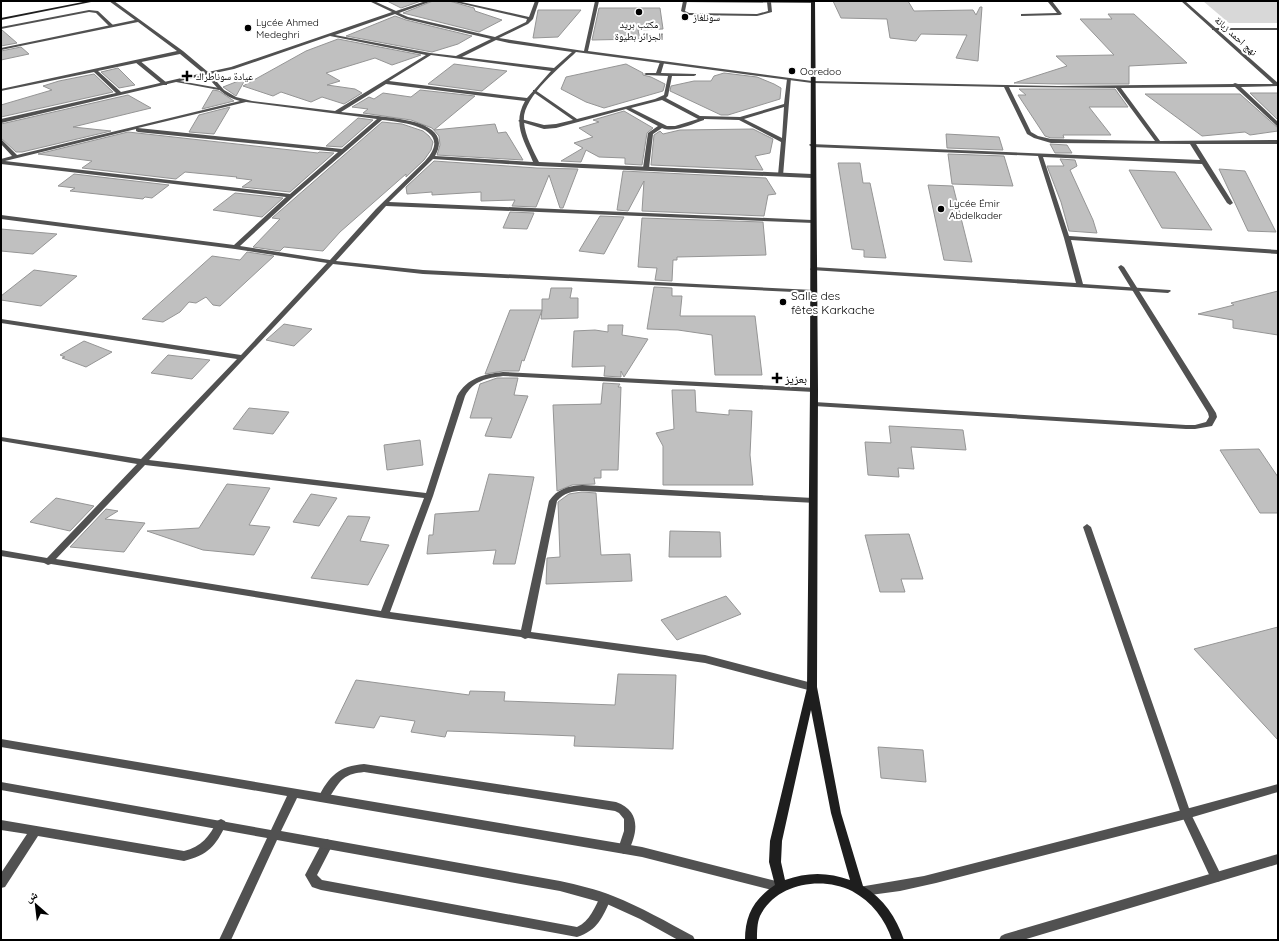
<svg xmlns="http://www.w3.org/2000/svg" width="1279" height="941" viewBox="0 0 1279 941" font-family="Quicksand,'Noto Naskh Arabic',sans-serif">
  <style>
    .green { fill: #d8d8d8 }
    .building { fill: #c0c0c0; stroke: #959595 }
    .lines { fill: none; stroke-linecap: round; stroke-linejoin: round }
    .lane { fill: #515151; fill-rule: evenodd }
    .street { fill: #515151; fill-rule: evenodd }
    .secondary { fill: #1e1e1e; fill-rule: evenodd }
    .poi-dot { fill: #000; stroke: #fff; stroke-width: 1.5 }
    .labels { text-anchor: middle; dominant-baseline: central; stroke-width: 4; stroke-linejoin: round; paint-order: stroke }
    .far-poi-label { font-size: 10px; fill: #000; stroke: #fff; text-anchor: start }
    .far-street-label { font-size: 10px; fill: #000; stroke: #fff }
    .poi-label { font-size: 12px; fill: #000; stroke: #fff; text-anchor: start }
  </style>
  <rect width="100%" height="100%" fill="#fff"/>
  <path class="green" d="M1203 1H1278V23H1229Z"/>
  <path class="building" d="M387 1H421L401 8Z
    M433 1H449L474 8 475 11 502 20 479 32 403 13Z
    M833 1H908L914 11 973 10 976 15 980 7H982L978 61 956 58 967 35 921 34 916 41 890 38 887 19 841 18Z
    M599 8H660L663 29 638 30 640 39 592 40Z
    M538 10H581L558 37 533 38Z
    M1108 14H1134L1187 63 1129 66V84H1058L1014 83 1067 66 1056 56 1114 55 1080 19H1112Z
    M395 16 406 20 472 36 458 44 432 52 346 36Z
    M1 30H2L17 43 1 46Z
    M338 39 421 55 392 65 375 58 326 73 340 81 327 85 355 89 362 93 344 104 322 97 311 102 281 92 273 96 243 86 306 51Z
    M21 47 29 54 1 60V51Z
    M454 64 507 71 482 91 428 84Z
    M626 64 643 73V75L651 77 665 84 663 91 604 108 586 102 561 89 566 77Z
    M118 68 135 85 119 88 101 72Z
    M724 73 757 77 774 84 781 88 780 99 728 115H721L670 91 671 86 694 81H711L714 76Z
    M94 74 113 92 1 117V105L52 90 43 86 59 81Z
    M246 78 236 96 223 87Z
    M1019 89H1115L1128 107H1089L1111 135H1063L1064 138H1051L1045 136 1018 95H1026Z
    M213 90 219 91 234 101 202 109Z
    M420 90 475 96 434 130 495 124 498 133 506 132 523 160 437 155 440 145 439 136 432 128 411 120 363 113 368 109 352 107 369 97 374 99 383 93 411 97Z
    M1250 93H1278V120Z
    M1145 94H1240L1278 128V131L1250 135 1245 132 1202 136Z
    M128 95 151 108 73 127 111 131 22 152H16L1 138V124Z
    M230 107 214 134 189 132 199 115Z
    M624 111 653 128 647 133 642 165 625 164V158L599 157 586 150 581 162 561 161 583 148 574 143 593 137 579 128 599 122 593 120Z
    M358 118 373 120 342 147 326 146Z
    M382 122 402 124 423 131 429 136 433 142 431 150 424 160 406 177V174L340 232 323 251 284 247 280 251 253 247 280 219 272 218Z
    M753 129 773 139 770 153 755 156 763 170 651 165 654 135 660 131 663 134 680 130Z
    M128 132 318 153 319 152 334 153 290 192 242 187 252 180 236 178 237 177 185 172 176 179 82 168 92 161 38 154Z
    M946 134 999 137 1003 150 947 148Z
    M1050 144 1067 145 1072 153H1055Z
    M948 154 1004 156 1013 186 952 184Z
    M1060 159 1075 160 1077 166 1070 170 1093 220 1097 233 1069 231 1061 202 1047 166H1064Z
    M434 161 537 168 578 169 563 208H560L549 175 536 207 512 206 515 200 481 201V192L432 195V192L407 194 406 187Z
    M838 163H860L863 183H870L886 258 864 257V250L852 249Z
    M1219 169 1245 171 1276 232 1248 231Z
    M1129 170 1175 172 1212 230 1162 228Z
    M623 171 766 178 776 194 768 195 764 216 642 211 644 181 628 211 617 210Z
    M74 174 169 185 152 198 145 197 143 199 70 191 75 188 58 186Z
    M928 185 953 186 972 262 944 260Z
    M235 193 283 198 262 217 213 210Z
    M510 212 534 213 527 229 503 228Z
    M600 216 624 217 604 254 579 251Z
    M642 218 763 222 766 255 677 257V260H673L672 281 655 280 657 268 638 267Z
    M1 229 57 234 33 254 1 251Z
    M247 252 274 256 220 306 213 305 206 297 196 303 189 302 180 312 163 322 142 319 212 256 240 260Z
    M34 270 77 276 41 306 1 300V296Z
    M654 287 672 288V296H682L680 316H755L762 375H715L712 335 678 330 647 329Z
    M551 288H572L570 298H578V318L541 319 542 310 524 361 522 360 519 371H503L485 374 510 310H542V299H549Z
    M1278 291V335L1233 328V320L1198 314 1234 305 1231 303Z
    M284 324 312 329 294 346 266 340Z
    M608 325H623L622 335 648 339 624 377 621 371V377L604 376 605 366 572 367 574 331 595 330 608 332Z
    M84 341 112 352 86 367 62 358 65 357 60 355Z
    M168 355 210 360 192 379 151 373Z
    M497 378H518L514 395 528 396 511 438 485 436 492 418H470L480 384Z
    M603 383 620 384 618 387H621L618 470H601V478H594L595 484 572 485 557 491 553 405 601 404Z
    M672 390H695L696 412 729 415V410L752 411 750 455 753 485H663V446L656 433 674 429Z
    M249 408 289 412 273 434 233 429Z
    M889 426 963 430 966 450 911 447 914 469 898 468 899 477 868 475 865 442 891 443Z
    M420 440 423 465 387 470 384 445Z
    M1259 449 1278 477V513H1260L1220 450Z
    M489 474 534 477 515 564H493L496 550 427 554 429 535H433L435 514 479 511Z
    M227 484 270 488 249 525 270 527 254 555 203 550 147 531 199 528Z
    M582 492 596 493 601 555 630 554 632 581 546 584 547 558 560 557 558 502 569 494Z
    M311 494 337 498 319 526 293 522Z
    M56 498 94 506 70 531 30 522Z
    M106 509 118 511 105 519 145 523 124 552 70 547Z
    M348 516 370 517 360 541 389 545 368 585 311 578Z
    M670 531 720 532 721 557H669Z
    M909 534 923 579H901L905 592H880L865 535Z
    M726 596 741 614 677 640 661 620Z
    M1278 627V740L1194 649Z
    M618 674 676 675 673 749 574 746 575 736 447 731 445 737 411 732 415 721 380 716 374 728 335 723 356 680 469 695 470 691 505 692 504 701 615 705Z
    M878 747 923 750 926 782 881 778Z"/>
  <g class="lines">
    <path class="lane" d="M683 1H687L685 11 689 13 757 14 768 11 767 2 768 1 771 2 772 12 757 16 688 15 681 11Z
      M1006 1H1052L1062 14 1060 15 1022 16H1021V14L1057 13 1048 2H1008Z
      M89 10 98 11 114 26 110 27 96 13 89 12 1 29V27Z
      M1214 28H1278V30H1212V29Z
      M135 60H139L167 83V85H163L135 62Z
      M660 62 664 63 661 73 696 74V75L694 76H672L668 96 666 98 700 116 740 117 784 104 787 79 791 78 783 176 778 175 781 142 739 120 704 119V120C692 124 674 133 662 128L653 134 649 168 646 170 643 168 648 133 658 126 626 109 556 128 544 129 518 121 521 119 544 125 556 124 573 120 533 92V90H535L577 119 655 99 664 95 668 76 646 75 644 74 646 73H656ZM662 100 698 119 675 126H667L631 108ZM784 107 782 138 744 119Z
      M174 80 219 88 221 89 219 90 176 82H174Z
      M1121 265 1124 267 1216 413 1217 417 1212 426 1195 429H1186L814 406 810 404 814 402 1186 425H1195L1206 422 1209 417 1208 413 1118 267Z
      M1087 524 1091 527 1191 814 1222 877 1220 881 1216 882 1212 881 1181 814 1083 527Z
      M364 764 616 802C641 811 638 832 628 852L624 854 620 852 618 849 624 831V819L619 813 615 811 364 772C356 773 349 774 343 779 334 786 329 805 319 801L318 798C329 776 339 766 364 764Z
      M221 819 225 821 226 824C216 846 208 855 184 861L38 836 5 887 1 888V873L27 834 1 830V820L184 851C201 847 210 836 217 821Z
      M327 839 331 841 333 844 317 875 322 880 577 927C590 921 595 907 601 895L605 894 609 895 611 899C602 918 598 930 577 937L321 890 312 887 305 875 323 841Z"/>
    <path class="street" d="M109 1H114L183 51 208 72 231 67 392 12 369 1H374L396 11 426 1H432L399 13 408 17 495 37 526 22 527 19 450 1H457L529 17 535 1H539L533 19 528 24 499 38 584 51 595 1H599L588 51 812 81 1058 86 1233 84 1235 83 1238 84H1273L1181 1H1185L1278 83V86L1241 87 1278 122V127L1235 87 1121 88 1160 141 1278 140V144H1196L1233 203 1230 205 1227 203 1202 164 1043 157 1069 236 1278 250V254L1071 240 1083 284 1170 290 1171 291 1168 293 811 270 810 269 813 267 1076 283 1064 238 1038 156 812 147 809 145 810 144 1200 160 1190 144 1051 143 1034 138 1027 134 1004 87 812 83 576 52C561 67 521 98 524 122 525 136 533 150 539 162L812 174 815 176 812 178 537 166 433 159 389 202 812 220 815 222 814 223 386 206 336 261 423 270 813 290 816 292 815 293 423 274 333 264 149 460 426 493 457 396C467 378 484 374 503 372L817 388 818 390 817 392H814L503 376C487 378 473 381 465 396L433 496 390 612 521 630 549 501C557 489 568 486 582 485L813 498 817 501 816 503 582 491C572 491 564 493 557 501L531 632 705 655 812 683 815 684 817 687 815 690 812 691 705 663 528 638 525 639 521 637 384 618 51 564 48 565 44 563 1 556V550L47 558 137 464 1 441V437L141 459 237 359 1 323V319L241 355 327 263 235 249 1 219V215L234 245 286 197 1 164V159L12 156 1 144V139L17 155 240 101C224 97 216 87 206 75L1 123V119L116 93 94 72 1 91V89L177 51 138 22 1 50V48L135 20ZM395 14 406 19 491 39 456 56 430 53 335 35ZM330 36 426 55 335 111 252 101 236 97 224 90 210 74 234 69ZM496 40 509 43 572 52 554 68 462 57ZM180 54 203 73 121 92 98 71ZM431 55 551 71 527 98 389 81ZM386 84 525 101C512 124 524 140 533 162L435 156C454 122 399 119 378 116 366 115 353 113 341 112ZM1009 87 1116 88 1155 141 1051 139 1038 136 1031 132ZM246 102 377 119 342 149 138 128ZM382 120C405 122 455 129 425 161L376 209 330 260 240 246 293 197ZM136 129V131L138 132 338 152 290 194 5 161ZM145 465 424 498 381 611 56 559Z
      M679 1H814L815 2 813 3 681 2Z
      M1 739 642 847 780 882 784 883 786 887 784 891 780 892 642 857 297 798 281 831 560 881C578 885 596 889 613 896 641 907 667 922 693 936L695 940H678L640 919 607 904 560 891 277 840 231 940H219L267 838 1 790V782L271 830 287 796 1 747Z
      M1278 784V792L1186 819 936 883 900 891 863 896 859 895 857 891 859 887 924 876 1186 809Z
      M1278 854V864L1023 940H999L1001 936 1005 934Z"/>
    <path class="secondary" d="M88 1H96L1 20V18Z
      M811 1H815L818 390 817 687 841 813 863 886C884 899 896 917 904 940H892C885 919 872 902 852 891 822 876 776 883 760 916 757 923 757 932 757 940H745C745 915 754 899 775 885L769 862 770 841 807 688 810 390ZM811 710 831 813 850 880C828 872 807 872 785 880L781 862 782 841Z"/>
  </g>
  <g class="poi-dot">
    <circle cx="639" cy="12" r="4"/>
    <circle cx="685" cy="17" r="4"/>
    <circle cx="248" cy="28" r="4"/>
    <circle cx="792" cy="71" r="4"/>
    <path d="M185 70h4v4h4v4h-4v4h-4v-4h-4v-4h4z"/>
    <circle cx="941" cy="209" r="4"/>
    <circle cx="783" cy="302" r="4"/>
    <path d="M775 372h4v4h4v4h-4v4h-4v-4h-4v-4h4z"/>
  </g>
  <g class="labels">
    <g class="far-poi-label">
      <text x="693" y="17">سونلغاز</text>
      <text x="256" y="22">Lycée Ahmed<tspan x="256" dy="12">Medeghri</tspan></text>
      <text x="639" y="24" text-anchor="middle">مكتب بريد<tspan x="639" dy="12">الجزائر بطيوة</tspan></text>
      <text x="800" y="71">Ooredoo</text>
      <text x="196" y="76">عيادة سوناطراك</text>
      <text x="949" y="203">Lycée Émir<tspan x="949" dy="12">Abdelkader</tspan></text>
    </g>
    <g class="far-street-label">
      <text transform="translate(1236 36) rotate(42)">نهج احمد زبانة</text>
    </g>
    <g class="poi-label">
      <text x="791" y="295">Salle des<tspan x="791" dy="14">fêtes Karkache</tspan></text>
      <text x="785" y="378">بعزيز</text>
    </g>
  </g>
  <rect width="1279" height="941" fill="none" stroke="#000000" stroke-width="4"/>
  <g transform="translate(36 905) rotate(332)" stroke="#ffffff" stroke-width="3" paint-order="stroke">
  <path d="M0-3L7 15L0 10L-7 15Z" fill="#000000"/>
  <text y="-6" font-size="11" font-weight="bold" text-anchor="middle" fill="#000000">ش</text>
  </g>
</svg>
